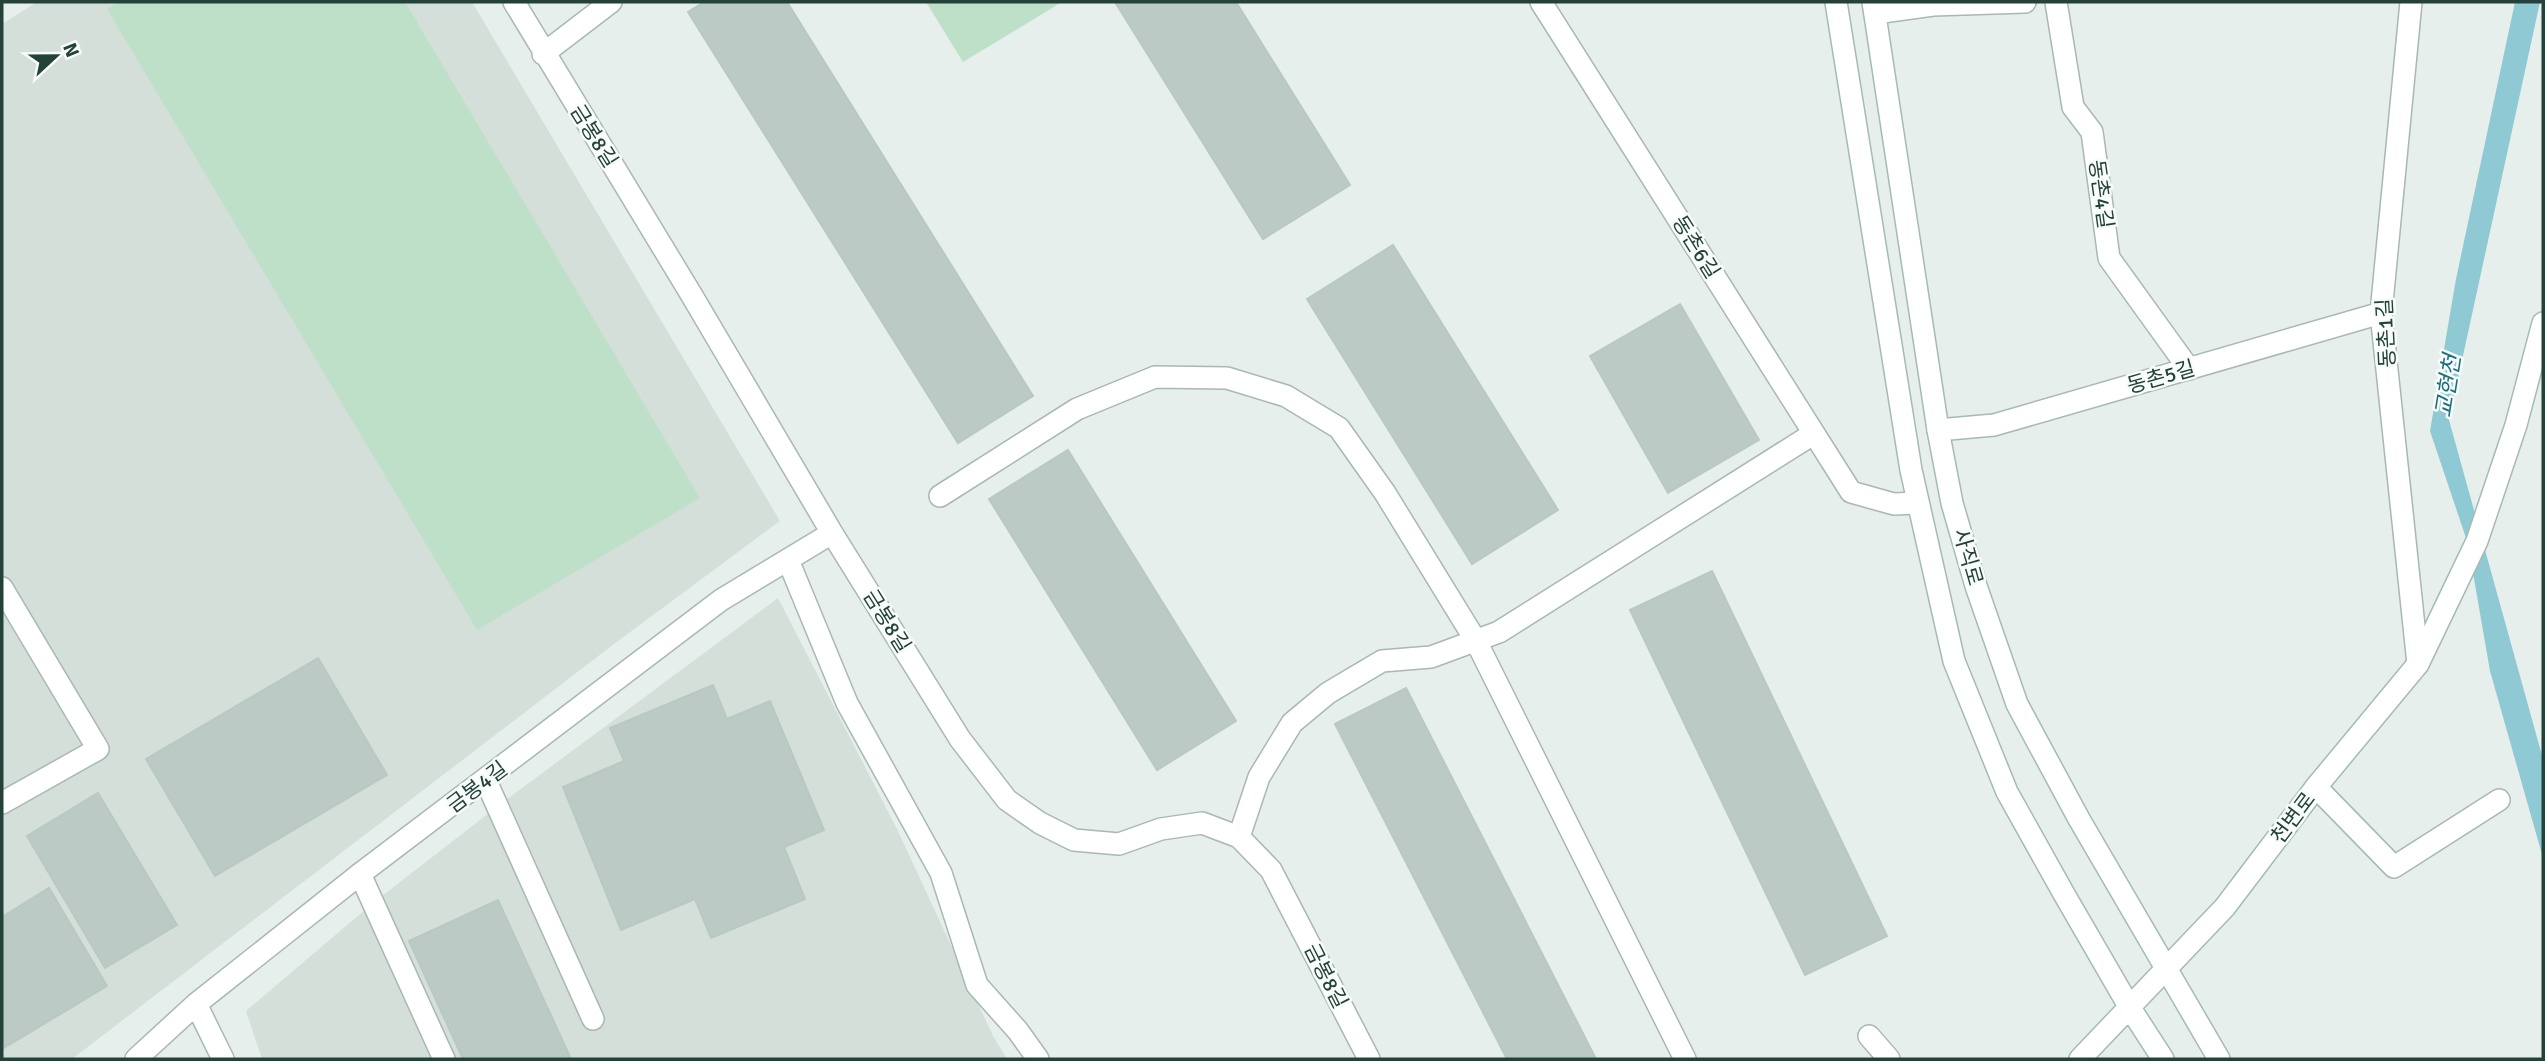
<svg xmlns="http://www.w3.org/2000/svg" width="2545" height="1061" viewBox="0 0 2545 1061" font-family="Signika,'Noto Sans KR',sans-serif">
  <style>
    .built { fill: #d4dfda }
    .green { fill: #bfe0c8 }
    .water { fill: #8ec9d4 }
    .building { fill: #bbcac4; stroke: #b8c9c2; stroke-width: 2 }
    .lines { fill: none; stroke-linecap: round; stroke-linejoin: round }
    .lane-casing { stroke: #a8b8b2; stroke-width: 24 }
    .street-casing { stroke: #a8b8b2; stroke-width: 24 }
    .secondary-casing { stroke: #a4bbb3; stroke-width: 24 }
    .lane { stroke: #fff; stroke-width: 21 }
    .street { stroke: #fff; stroke-width: 21 }
    .secondary { stroke: #fff; stroke-width: 21 }
    .labels { text-anchor: middle; dominant-baseline: central; stroke-width: 5; stroke-linejoin: round; paint-order: stroke }
    .street-label { font-size: 21px; fill: #24423a; stroke: #f7fbf9 }
    .water-label { font-size: 23px; font-style: italic; fill: #1c6f80; stroke: #f7fbf9 }
  </style>
  <rect width="100%" height="100%" fill="#e6efeb"/>
  <path class="built" d="M37 2H472L780 521 614 644 72 1059H2V24Z
    M778 598 897 829 993 1036 1007 1059H262L246 1011 373 903 498 806Z"/>
  <path class="green" d="M120 2H405L700 498 477 630 107 9Z
    M926 2H1062L963 62Z"/>
  <path class="water" d="M2515 2H2540L2449 420 2543 759V858L2490 671 2468 544 2430 431 2456 279Z"/>
  <path class="building" d="M704 2H787L1033 396 958 443 688 12Z
    M1115 2H1236L1350 185 1263 239Z
    M1393 245 1558 510 1472 564 1307 299Z
    M1680 304 1759 440 1668 493 1590 356Z
    M1068 450 1236 721 1157 770 989 499Z
    M1712 571 1887 936 1805 975 1630 610Z
    M318 658 387 775 215 876 146 759Z
    M713 685 727 719 770 701 824 830 784 847 805 899 711 938 695 899 621 930 563 787 624 761 610 728Z
    M1406 688 1596 1059H1507L1335 724Z
    M98 793 177 925 105 968 27 836Z
    M49 888 107 986 2 1049V917Z
    M498 900 571 1059H463L409 941Z"/>
  <g class="lines">
    <defs>
      <path id="lane" d="M2056 2 2073 107 2092 132 2109 258 2189 369
        M940 496 1077 409 1155 377 1227 378 1286 396 1339 428 1385 493 1476 641 1685 1059
        M2 588 98 749 2 803
        M486 781 593 1019
        M2316 787 2394 867 2499 800
        M1239 837 1259 777 1292 723 1328 693 1382 661 1431 657 1499 632 1813 434
        M360 874 444 1059
        M1869 1036 1889 1059"/>
      <path id="street" d="M514 2 691 294 832 533 960 739 1007 800 1040 823 1074 840 1119 844 1161 829 1202 823 1239 837 1271 870 1369 1059
        M1541 2 1851 492 1894 504 1918 503
        M2411 2 2381 313 2418 664
        M1875 13 1933 5 2025 2
        M543 54 611 2
        M1938 430 1994 425 2381 313
        M788 560 847 703 941 873 977 985 1018 1031 1038 1059
        M196 1004 223 1059
        M136 1059 196 1004 360 874 721 600 832 533"/>
      <path id="secondary" d="M1836 2 1911 470 1954 661 2007 792 2064 894 2130 1008 2163 1059
        M1873 2 1938 430 1952 503 1976 586 2017 704 2079 819 2219 1059
        M2080 1059 2225 907 2316 787 2418 664 2477 541 2516 425 2543 323"/>
    </defs>
    <use href="#lane" class="lane-casing"/>
    <use href="#street" class="street-casing"/>
    <use href="#secondary" class="secondary-casing"/>
    <use href="#lane" class="lane"/>
    <use href="#street" class="street"/>
    <use href="#secondary" class="secondary"/>
  </g>
  <g class="labels">
    <g class="street-label">
      <text transform="translate(594 136) rotate(58)">금봉8길</text>
      <text transform="translate(2101 194) rotate(82)">동촌4길</text>
      <text transform="translate(1696 247) rotate(58)">동촌6길</text>
      <text transform="translate(2386 333) rotate(-93)">동촌1길</text>
      <text transform="translate(2161 377) rotate(-16)">동촌5길</text>
      <text transform="translate(1968 557) rotate(74)">사직로</text>
      <text transform="translate(887 621) rotate(58)">금봉8길</text>
      <text transform="translate(477 787) rotate(-37)">금봉4길</text>
      <text transform="translate(2293 818) rotate(-53)">천변로</text>
      <text transform="translate(1326 976) rotate(63)">금봉8길</text>
    </g>
    <g class="water-label">
      <text transform="translate(2448 386) rotate(-81)">교현천</text>
    </g>
  </g>
  <rect width="2545" height="1061" fill="none" stroke="#24423a" stroke-width="7"/>
  <g transform="translate(56 56) rotate(68)" stroke="#f7fbf9" stroke-width="5" paint-order="stroke">
  <path d="M0-5L12 26L0 18L-12 26Z" fill="#24423a"/>
  <text y="-10" font-size="19" font-weight="bold" text-anchor="middle" fill="#24423a">N</text>
  </g>
</svg>
